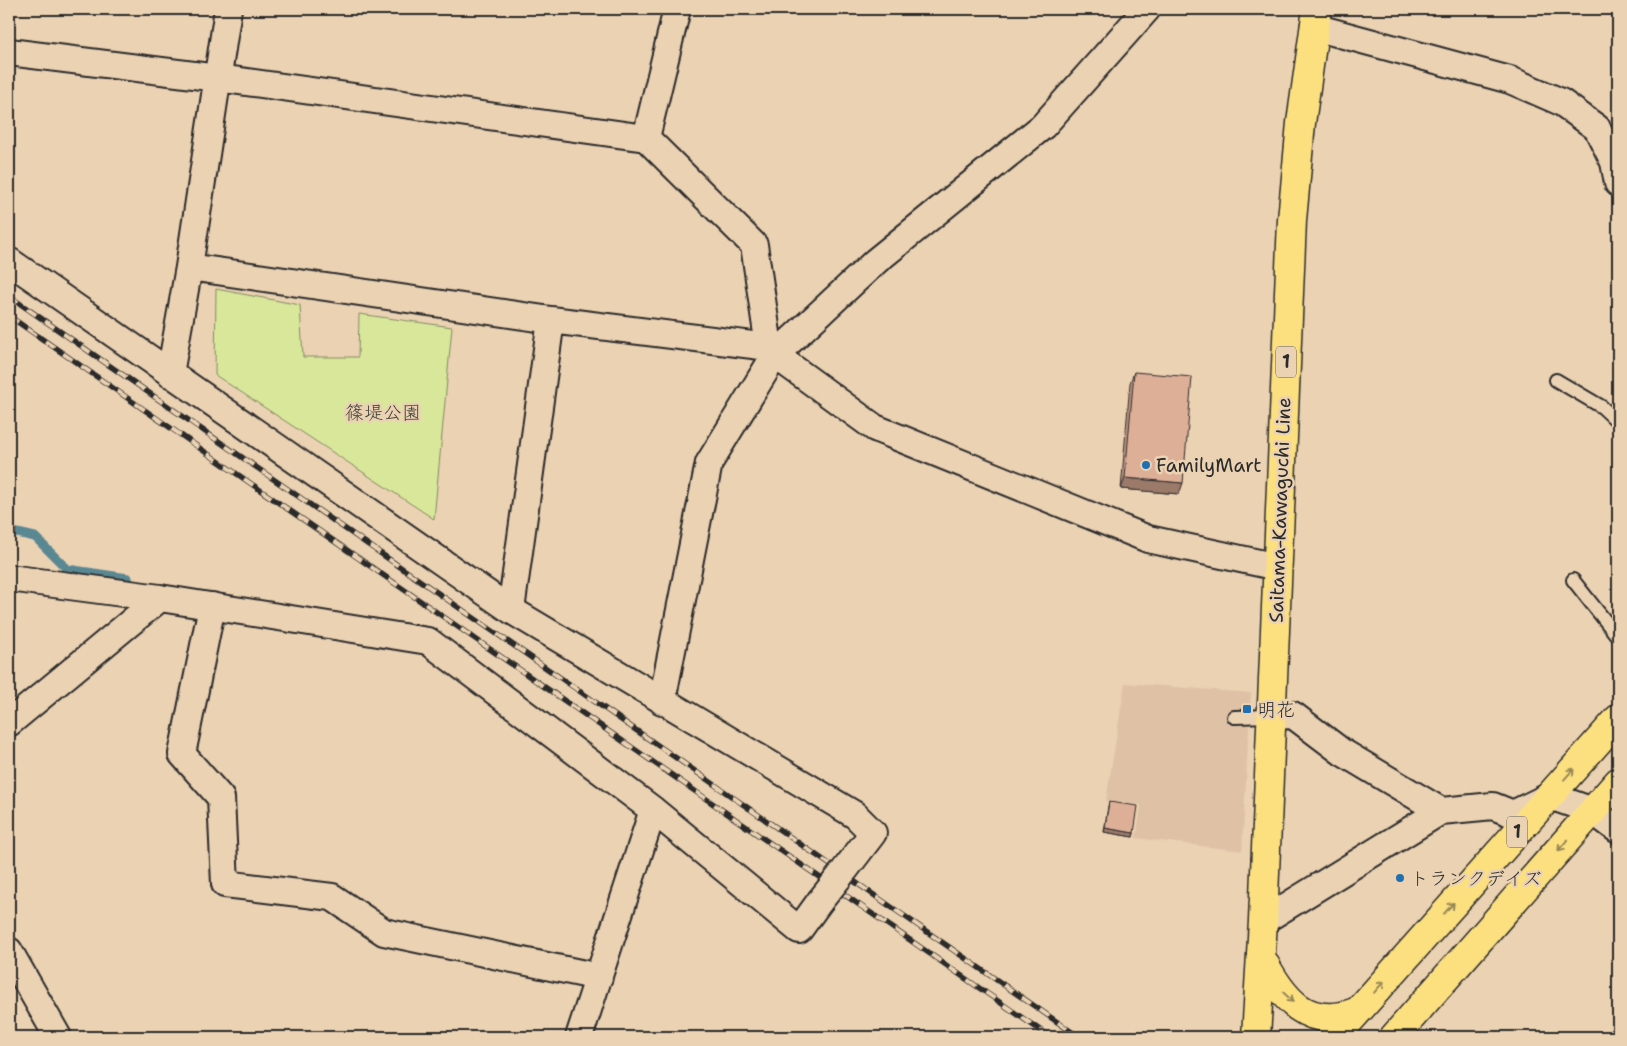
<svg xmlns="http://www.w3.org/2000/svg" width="1627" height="1046" viewBox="0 0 1627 1046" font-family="'Shantell Sans','Klee One',sans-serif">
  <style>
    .built { fill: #dfc2a6 }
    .green { fill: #d8e79a; stroke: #828962 }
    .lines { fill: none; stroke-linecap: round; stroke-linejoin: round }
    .stream { stroke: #5a8892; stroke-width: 9 }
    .service-casing { stroke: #2b2b2b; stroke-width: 16 }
    .minor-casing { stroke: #2b2b2b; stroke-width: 30 }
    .primary-casing { stroke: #2b2b2b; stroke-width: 31 }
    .service { stroke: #ebd2b3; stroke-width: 12 }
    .minor { stroke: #ebd2b3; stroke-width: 26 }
    .primary { stroke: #fce080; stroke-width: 28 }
    .rail-casing { stroke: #2b2b2b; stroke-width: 5.5 }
    .rail { stroke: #ebd2b3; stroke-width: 4; stroke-dasharray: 11; stroke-linecap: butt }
    .minor-bridge-casing { stroke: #2b2b2b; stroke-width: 30; stroke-linecap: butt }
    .minor-bridge { stroke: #ebd2b3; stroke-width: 26 }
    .wall { fill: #bf9682; stroke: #2b2b2b }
    .shaded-wall { fill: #9b7a6a; stroke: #2b2b2b }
    .building { fill: #deaf97; stroke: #2b2b2b }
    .oneway { stroke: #948656 }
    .poi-dot { fill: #1f6fb2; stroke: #ebd2b3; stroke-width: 2 }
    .labels { text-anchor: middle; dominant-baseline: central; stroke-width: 5; stroke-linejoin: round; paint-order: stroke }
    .shield { fill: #ebd2b3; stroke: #655d54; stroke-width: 1 }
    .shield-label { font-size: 18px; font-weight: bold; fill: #2b2b2b }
    .park-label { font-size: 19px; fill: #3c3e36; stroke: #ebd2b3 }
    .poi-label { font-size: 19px; fill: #2b2b2b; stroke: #ebd2b3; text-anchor: start }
    .street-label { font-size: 19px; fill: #2b2b2b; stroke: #ebd2b3 }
  </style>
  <rect width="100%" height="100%" fill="#ebd2b3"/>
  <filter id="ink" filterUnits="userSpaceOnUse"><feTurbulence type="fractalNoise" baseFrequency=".02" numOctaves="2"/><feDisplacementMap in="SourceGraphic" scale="10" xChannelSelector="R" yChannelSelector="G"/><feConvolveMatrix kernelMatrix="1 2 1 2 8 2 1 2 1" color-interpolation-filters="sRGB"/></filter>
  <g filter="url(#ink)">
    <path class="built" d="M1125 683 1251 693 1242 851 1136 838 1141 805 1106 801Z"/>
    <path class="green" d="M216 289 300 305 303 357H358L359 314 452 327 434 519 215 375Z"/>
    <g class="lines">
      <path class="stream" d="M9 531 35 537 67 569 128 578 130 591"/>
      <defs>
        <path id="service" d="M1556 380 1602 407 1618 422
          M1573 580 1618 637
          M1234 717 1272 716"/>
        <path id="minor" d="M1314 27 1510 80 1561 102 1597 128 1614 162 1618 183
          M9 52 218 78 646 138 754 245 769 347
          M646 138 677 9
          M9 261 511 610 855 815 873 833 844 871
          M189 267 551 320 769 347 775 355 875 428 1148 539 1278 567
          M170 374 189 267 228 9
          M9 578 160 598 428 641 653 810 799 930 820 901
          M212 606 182 754 221 798 225 884 332 897 384 932 599 977
          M511 610 551 320
          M662 701 709 463 775 355 876 261 1043 126 1147 9
          M1272 716 1293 715 1342 752 1441 811 1493 806 1513 814 1550 796 1593 811 1618 830
          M9 723 160 598
          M1263 921 1441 811
          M9 951 58 1037
          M579 1037 653 810"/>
        <path id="primary" d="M1261 957C1282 998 1307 1032 1358 1011
          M1256 1037 1263 921 1292 220 1301 123 1317 9
          M1335 1037 1618 719
          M1394 1037 1618 782"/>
      </defs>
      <use href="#service" class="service-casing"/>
      <use href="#minor" class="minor-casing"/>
      <use href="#primary" class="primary-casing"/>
      <use href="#service" class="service"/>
      <use href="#minor" class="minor"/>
      <use href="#primary" class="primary"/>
      <defs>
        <path id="rail" d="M9 296 1079 1037
          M9 316 1050 1037"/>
      </defs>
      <use href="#rail" class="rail-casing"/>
      <use href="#rail" class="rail"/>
      <defs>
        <path id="minor-bridge" d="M820 901 844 871"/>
      </defs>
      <use href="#minor-bridge" class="minor-bridge-casing"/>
      <use href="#minor-bridge" class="minor-bridge"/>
    </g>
    <path class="wall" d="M1134 372 1179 494 1121 489 1130 383Z
      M1109 802 1134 833 1133 837 1104 832 1108 806Z"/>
    <path class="shaded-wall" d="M1125 478 1183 483 1179 494 1121 489Z
      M1105 828 1134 833 1133 837 1104 832Z"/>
    <path class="building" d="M1134 372 1192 377 1183 483 1125 478Z
      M1109 802 1138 806 1134 833 1105 828Z"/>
    <defs><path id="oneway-shaft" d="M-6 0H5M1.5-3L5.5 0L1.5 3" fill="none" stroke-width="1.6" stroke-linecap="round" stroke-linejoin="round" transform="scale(1.25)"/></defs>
    <g class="oneway">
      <use href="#oneway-shaft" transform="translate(1569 774) rotate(-49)"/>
      <use href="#oneway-shaft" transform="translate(1563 845) rotate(131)"/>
      <use href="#oneway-shaft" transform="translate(1449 908) rotate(-48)"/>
      <use href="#oneway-shaft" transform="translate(1379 987) rotate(-49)"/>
      <use href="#oneway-shaft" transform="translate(1288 997) rotate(44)"/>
    </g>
  </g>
  <g class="poi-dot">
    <circle cx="1146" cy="465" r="5"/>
    <rect x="1242" y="704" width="10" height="10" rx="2.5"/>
    <circle cx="1400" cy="878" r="5"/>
  </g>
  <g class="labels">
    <g class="shield">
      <rect x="1276" y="346.5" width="20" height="31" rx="4"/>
      <rect x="1507" y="816.5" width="20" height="31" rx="4"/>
    </g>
    <g class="shield-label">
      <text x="1286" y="362">1</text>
      <text x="1517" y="832">1</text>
    </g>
    <g class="park-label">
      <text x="383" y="412">篠堤公園</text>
    </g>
    <g class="poi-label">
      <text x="1156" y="465">FamilyMart</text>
      <text x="1257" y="709">明花</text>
      <text x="1410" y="878">トランクデイズ</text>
    </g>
    <g class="street-label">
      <text transform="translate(1280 510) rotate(-88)">Saitama-Kawaguchi Line</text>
    </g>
  </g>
  <rect width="1627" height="1046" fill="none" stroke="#ebd2b3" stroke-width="30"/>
  <rect x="15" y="15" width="1597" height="1016" fill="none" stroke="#2b2b2b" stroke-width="2" filter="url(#ink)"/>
</svg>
